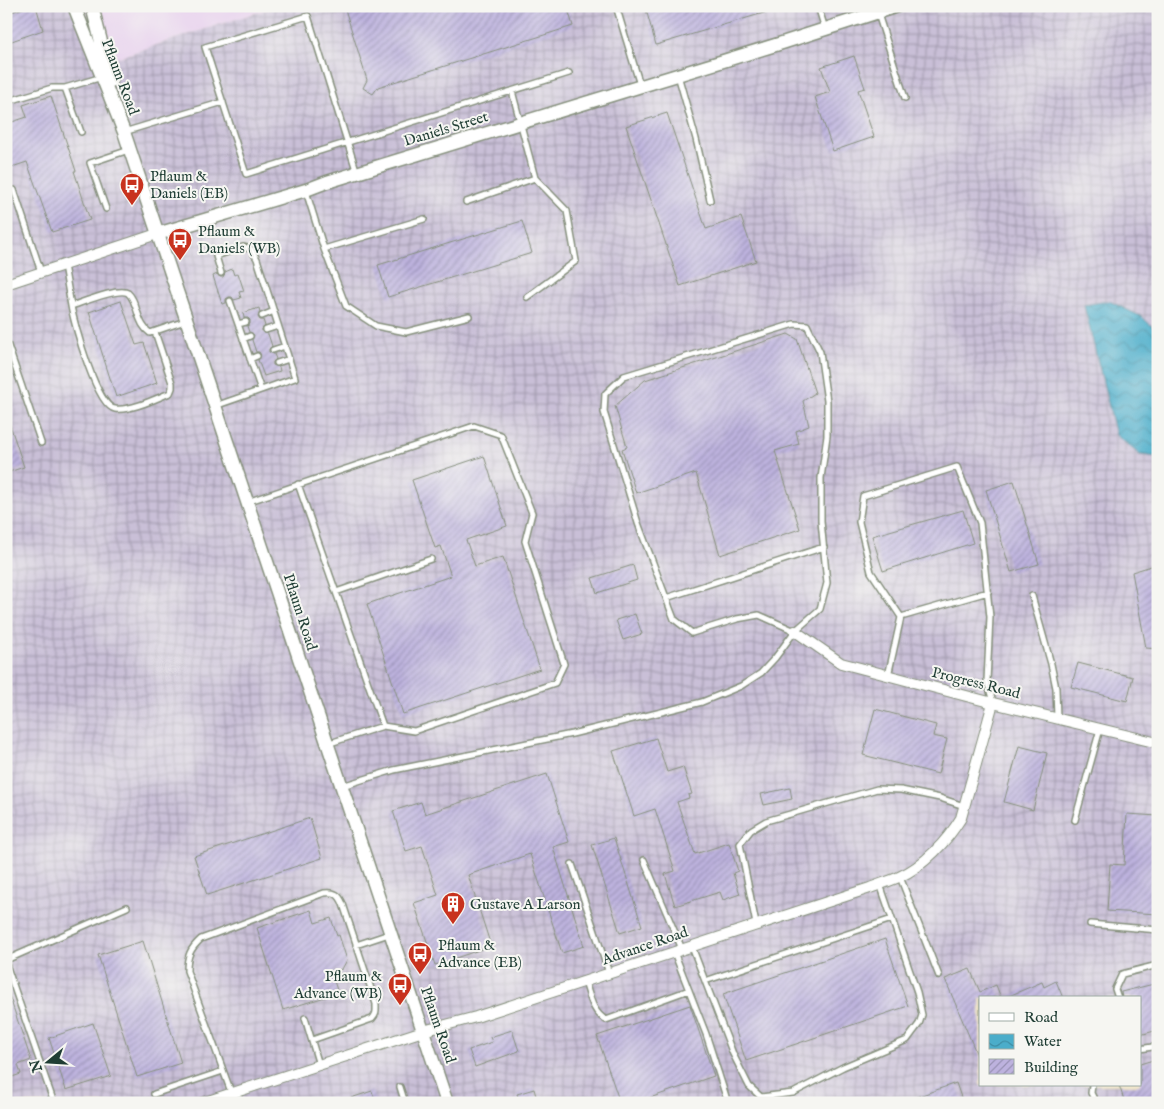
<svg xmlns="http://www.w3.org/2000/svg" width="1164" height="1109" viewBox="0 0 1164 1109" font-family="'IM FELL English',serif">
  <style>
    .built { fill: #e8d2ee }
    .industrial { fill: url(#industrial-grid); fill-rule: evenodd }
    .water { fill: url(#water-waves); stroke: #35757f }
    .building { fill: url(#building-hatch) }
    .lines { fill: none; stroke-linecap: round; stroke-linejoin: round }
    .service-casing { stroke: #86907d; stroke-width: 8 }
    .minor-casing { stroke: #86907d; stroke-width: 12 }
    .tertiary-casing { stroke: #86907d; stroke-width: 15 }
    .service { stroke: #fff; stroke-width: 5 }
    .minor { stroke: #fff; stroke-width: 10 }
    .tertiary { stroke: #fff; stroke-width: 12 }
    .labels { text-anchor: middle; dominant-baseline: central; stroke-width: 4; stroke-linejoin: round; paint-order: stroke }
    .street-label { font-size: 15px; fill: #1f3d34; stroke: #f6f6f2 }
    .poi-label { font-size: 15px; fill: #1f3d34; stroke: #f6f6f2; text-anchor: start }
  </style>
  <defs>
    <pattern id="industrial-grid" width="8" height="8" patternUnits="userSpaceOnUse" patternTransform="scale(1.25)"><rect width="8" height="8" fill="#c9bfd7"/><path d="M0 4h8M4 0v8" fill="none" stroke="#a39caf"/></pattern>
    <pattern id="water-waves" width="16" height="10" patternUnits="userSpaceOnUse" patternTransform="scale(1.25)"><rect width="16" height="10" fill="#4badca"/><path d="M0 5q4-4 8 0t8 0" fill="none" stroke="#3e8ea5"/></pattern>
    <pattern id="building-hatch" width="6" height="6" patternUnits="userSpaceOnUse" patternTransform="scale(1.25)"><rect width="6" height="6" fill="#bdb2de"/><path d="M-1 1l2-2M0 6l6-6M5 7l2-2" fill="none" stroke="#9992b5"/></pattern>
  </defs>
  <rect width="100%" height="100%" fill="#f6f6f2"/>
  <filter id="ink" filterUnits="userSpaceOnUse"><feTurbulence type="fractalNoise" baseFrequency=".02" numOctaves="2"/><feDisplacementMap in="SourceGraphic" scale="10" xChannelSelector="R" yChannelSelector="G"/><feConvolveMatrix kernelMatrix="1 2 1 2 8 2 1 2 1" color-interpolation-filters="sRGB"/></filter>
  <filter id="wash" filterUnits="userSpaceOnUse"><feTurbulence type="fractalNoise" baseFrequency=".0096" numOctaves="4" result="noise"/><feDisplacementMap in="SourceGraphic" scale="20" xChannelSelector="R" yChannelSelector="G"/><feGaussianBlur stdDeviation="1.12" result="paint"/><feColorMatrix in="noise" values="0 0 0 0 0 0 0 0 0 0 0 0 0 0 0 0 0 1.4 0 .05"/><feComposite in="paint" operator="in"/></filter>
  <g filter="url(#wash)">
    <rect width="100%" height="100%" fill="#eee3c6"/>
    <path class="built" d="M83 6H277L101 63Z"/>
    <path class="industrial" d="M6 6H83L101 63 277 6H1158V1103H6ZM980 998H1140V1085H980Z"/>
    <path class="water" d="M1109 301 1142 317 1158 332V457L1140 455 1116 435 1084 305Z"/>
    <g id="blocks">
      <path class="building" d="M29 6H36L43 30 6 43V14Z
        M344 6H567L573 26 378 87 373 94 363 88 367 80Z
        M645 6H777V9L656 45Z
        M854 56 865 88 858 90 874 137 833 151 815 97 830 92 821 67Z
        M51 96 76 171H74L90 220 52 232 27 162 6 169V124L27 117 23 105Z
        M667 113 706 229 741 217 756 261 680 286 626 126Z
        M522 221 532 253 388 297 378 265Z
        M232 269 234 275 238 273 244 291 239 292 241 298 234 300 232 297H229L226 299V303L222 304 213 276 217 274 220 277H223L225 272Z
        M121 301 136 345 144 343 157 383 116 397 89 312Z
        M259 308 260 312 258 317 260 320H263L265 326 262 329V332L268 334 272 346 269 349V352L274 354 276 359 273 362V365L279 367 280 371 264 376 258 360 261 355 259 352H256L252 340 254 335 249 332 247 326 250 324V320L248 318H244L243 313Z
        M788 334 797 339 815 393 803 401 809 426 796 431 799 444 775 451 800 529 720 555 696 473 636 493 622 449 627 447 615 406 645 380Z
        M6 419H8L24 467 6 473Z
        M484 456 507 526 466 540 475 566 503 557 540 669 403 714 367 604 451 576 441 546 435 548 412 480Z
        M1014 481 1039 564 1011 572 986 490Z
        M963 510 973 543 883 571 872 536Z
        M1158 564V649L1146 648 1132 572Z
        M633 565 637 580 597 593 592 578Z
        M635 614 642 634 623 640 616 620Z
        M1078 663 1133 677 1127 701 1071 687Z
        M875 709 936 725 933 736 947 739 938 774 863 755Z
        M656 738 667 772 683 767 692 794 688 795 689 798 677 802 695 854 729 843 738 871 733 873 740 894 723 900 720 892 675 906 665 874 675 871 655 809 634 816 613 751Z
        M1019 746 1047 753 1033 810 1004 802Z
        M547 774 569 842 553 847 584 946 562 953 530 854 468 875 491 946 435 965 414 903 438 895 422 846 406 851 393 811 421 802 425 814Z
        M790 788 792 799 764 805 761 794Z
        M1127 814 1158 816V914L1107 911 1110 864 1124 865Z
        M310 818 322 858 207 895 194 856Z
        M614 838 642 926 620 933 592 845Z
        M311 910 315 923 331 918 337 936 339 935 347 960 342 969 331 972 338 993 283 1010 257 928Z
        M885 939 908 1006 746 1061 723 994Z
        M143 941 181 1063 137 1077 98 955Z
        M970 969 980 992 996 985 1001 998H980V1062L945 979Z
        M1056 981 1063 998H1004L1042 982 1044 987Z
        M1158 983V1030L1140 1035V998H1122L1121 992Z
        M8 992 31 1060 18 1065 21 1074 6 1079V993Z
        M690 1005 714 1076 635 1103H620L597 1036Z
        M93 1023 111 1076 66 1090 49 1038Z
        M512 1030 519 1051 475 1067 469 1050 492 1042 490 1037Z
        M1153 1060 1154 1064 1158 1063V1103H1125L1119 1085H1140V1064Z
        M956 1083 963 1103H905V1101Z
        M534 1089 538 1103H520L517 1094Z
        M372 1091 376 1103H342V1101Z"/>
    </g>
  </g>
  <g filter="url(#ink)">
    <use href="#blocks" fill-opacity="0" stroke="#86907d" stroke-width="1"/>
    <g class="lines">
      <defs>
        <path id="service" d="M616 6 640 85
          M818 6 825 29
          M878 14 905 98
          M678 75 696 139 710 200
          M65 88 81 132
          M512 91 535 178 567 211 576 261 527 297
          M6 102 52 88H65L102 77
          M124 132 223 102
          M357 173 308 16 205 47 246 174 569 73
          M14 190 41 272
          M306 191 324 249 346 306 376 326 406 332 469 316
          M466 202 535 178
          M106 209 90 163 129 150
          M324 249 424 219
          M64 265 71 306
          M221 273 216 256 243 247 251 249 257 259 295 378 261 390 230 301
          M262 316 274 311
          M238 324 246 322
          M266 330 278 326
          M155 332 172 383V388L170 393C155 399 131 411 115 409 97 407 74 324 71 306 81 303 119 287 128 293 133 297 136 307 138 314 141 322 143 328 150 333L185 321
          M243 339 250 336
          M6 340 41 443
          M273 350 285 346
          M250 359 257 356
          M277 363 289 359
          M215 406 261 390
          M298 484 383 726
          M247 502 474 426 501 435 532 513 525 541 564 664 555 683 414 731 383 726 327 744
          M336 592 431 559
          M1032 596 1051 664 1056 688 1057 718
          M666 598 824 547
          M901 617 988 592
          M888 676 901 617 871 572 859 522 863 496 957 467 980 523 990 617 987 681 993 702
          M342 786 394 770 572 734 702 702 741 686 761 673 775 658 795 631 820 609 827 583 821 521V478L827 436V401L820 352 807 325 794 324 624 376 605 394 604 412 638 523 674 619 692 633 737 619 759 615 795 631
          M1075 820 1100 729
          M644 860 682 949
          M572 864 609 973
          M900 877 939 976
          M756 924 740 844 751 830 766 821 877 789 901 790 940 798 964 806
          M1090 924 1158 930
          M356 945 389 934
          M692 947 733 1054 749 1086 761 1097 793 1093 843 1067 907 1040 919 1024 922 1015 917 992 880 884
          M674 952 706 1034 728 1103
          M6 960 127 907
          M6 964 54 1103
          M705 981 892 919
          M585 982C590 996 592 1012 606 1020L689 990
          M1118 998 1115 989 1122 974 1158 965
          M305 1018 319 1065
          M1140 1049 1158 1046
          M1092 1085 1091 1093 1096 1103
          M400 1087 405 1103
          M154 1094 223 1071
          M235 1103 187 971C187 956 190 949 201 939L324 893C335 892 339 894 343 904L376 1004C376 1011 377 1014 372 1019L312 1040"/>
        <path id="minor" d="M6 284 157 234
          M795 631 841 663 993 703 1158 743
          M202 1103 423 1031 476 1017 870 888C880 884 890 881 899 877 924 866 947 841 961 818L993 703"/>
        <path id="tertiary" d="M74 6 124 132 447 1103
          M92 6 111 81
          M157 234 306 190 327 182 782 43 897 6"/>
      </defs>
      <use href="#service" class="service-casing"/>
      <use href="#minor" class="minor-casing"/>
      <use href="#tertiary" class="tertiary-casing"/>
      <use href="#service" class="service"/>
      <use href="#minor" class="minor"/>
      <use href="#tertiary" class="tertiary"/>
    </g>
  </g>
  <defs>
    <symbol id="bus-pin" viewBox="-11 -11 22 30"><path d="M0 17L-7.5 6A9.5 9.5 0 1 1 7.5 6Z" fill="#c8321e" stroke="#f6f6f2"/><path d="M-5-6H5V4H4V6H2V4H-2V6H-4V4H-5ZM-3.5-4V0h7V-4ZM-3.5 1.2v1.5H-2V1.2ZM2 1.2v1.5H3.5V1.2Z" fill="#fff"/></symbol>
    <symbol id="building-pin" viewBox="-11 -11 22 30"><path d="M0 17L-7.5 6A9.5 9.5 0 1 1 7.5 6Z" fill="#c8321e" stroke="#f6f6f2"/><path d="M-4-6H4V6H1V3H-1V6H-4ZM-2.5-4.3h1.7v1.8h-1.7ZM.8-4.3h1.7v1.8H.8ZM-2.5-1h1.7V.8h-1.7ZM.8-1h1.7V.8H.8Z" fill="#fff"/></symbol>
  </defs>
  <g fill-rule="evenodd">
    <use href="#bus-pin" x="118" y="171" width="28" height="38"/>
    <use href="#bus-pin" x="166" y="226" width="28" height="38"/>
    <use href="#building-pin" x="439" y="890" width="28" height="38"/>
    <use href="#bus-pin" x="406" y="940" width="28" height="38"/>
    <use href="#bus-pin" x="386" y="971" width="28" height="38"/>
  </g>
  <g class="labels">
    <g class="street-label">
      <text transform="translate(120 77) rotate(69)">Pflaum Road</text>
      <text transform="translate(446 129) rotate(-17)">Daniels Street</text>
      <text transform="translate(300 612) rotate(72)">Pflaum Road</text>
      <text transform="translate(976 683) rotate(14)">Progress Road</text>
      <text transform="translate(645 946) rotate(-19)">Advance Road</text>
      <text transform="translate(438 1025) rotate(71)">Pflaum Road</text>
    </g>
    <g class="poi-label">
      <text x="150" y="176">Pflaum &amp;<tspan x="150" dy="17">Daniels (EB)</tspan></text>
      <text x="198" y="231">Pflaum &amp;<tspan x="198" dy="17">Daniels (WB)</tspan></text>
      <text x="470" y="904">Gustave A Larson</text>
      <text x="438" y="945">Pflaum &amp;<tspan x="438" dy="17">Advance (EB)</tspan></text>
      <text x="382" y="976" text-anchor="end">Pflaum &amp;<tspan x="382" dy="17">Advance (WB)</tspan></text>
    </g>
  </g>
  <rect width="1164" height="1109" fill="none" stroke="#f6f6f2" stroke-width="25"/>
  <rect x="979" y="996" width="162" height="90" fill="#f6f6f2" stroke="#a0aca6"/>
  <rect x="989" y="1013" width="25" height="8" fill="#ffffff" stroke="#a0aca6"/>
  <text x="1024" y="1022" font-size="15" fill="#1f3d34">Road</text>
  <rect x="989" y="1034" width="25" height="15" fill="url(#water-waves)" stroke="#a0aca6"/>
  <text x="1024" y="1046" font-size="15" fill="#1f3d34">Water</text>
  <rect x="989" y="1059" width="25" height="15" fill="url(#building-hatch)" stroke="#a0aca6"/>
  <text x="1024" y="1072" font-size="15" fill="#1f3d34">Building</text>
  <g transform="translate(48 1062) rotate(252)" stroke="#f6f6f2" stroke-width="4" paint-order="stroke">
  <path d="M0-4L9 19L0 12L-9 19Z" fill="#1f3d34"/>
  <text y="-8" font-size="14" font-weight="bold" text-anchor="middle" fill="#1f3d34">N</text>
  </g>
</svg>
